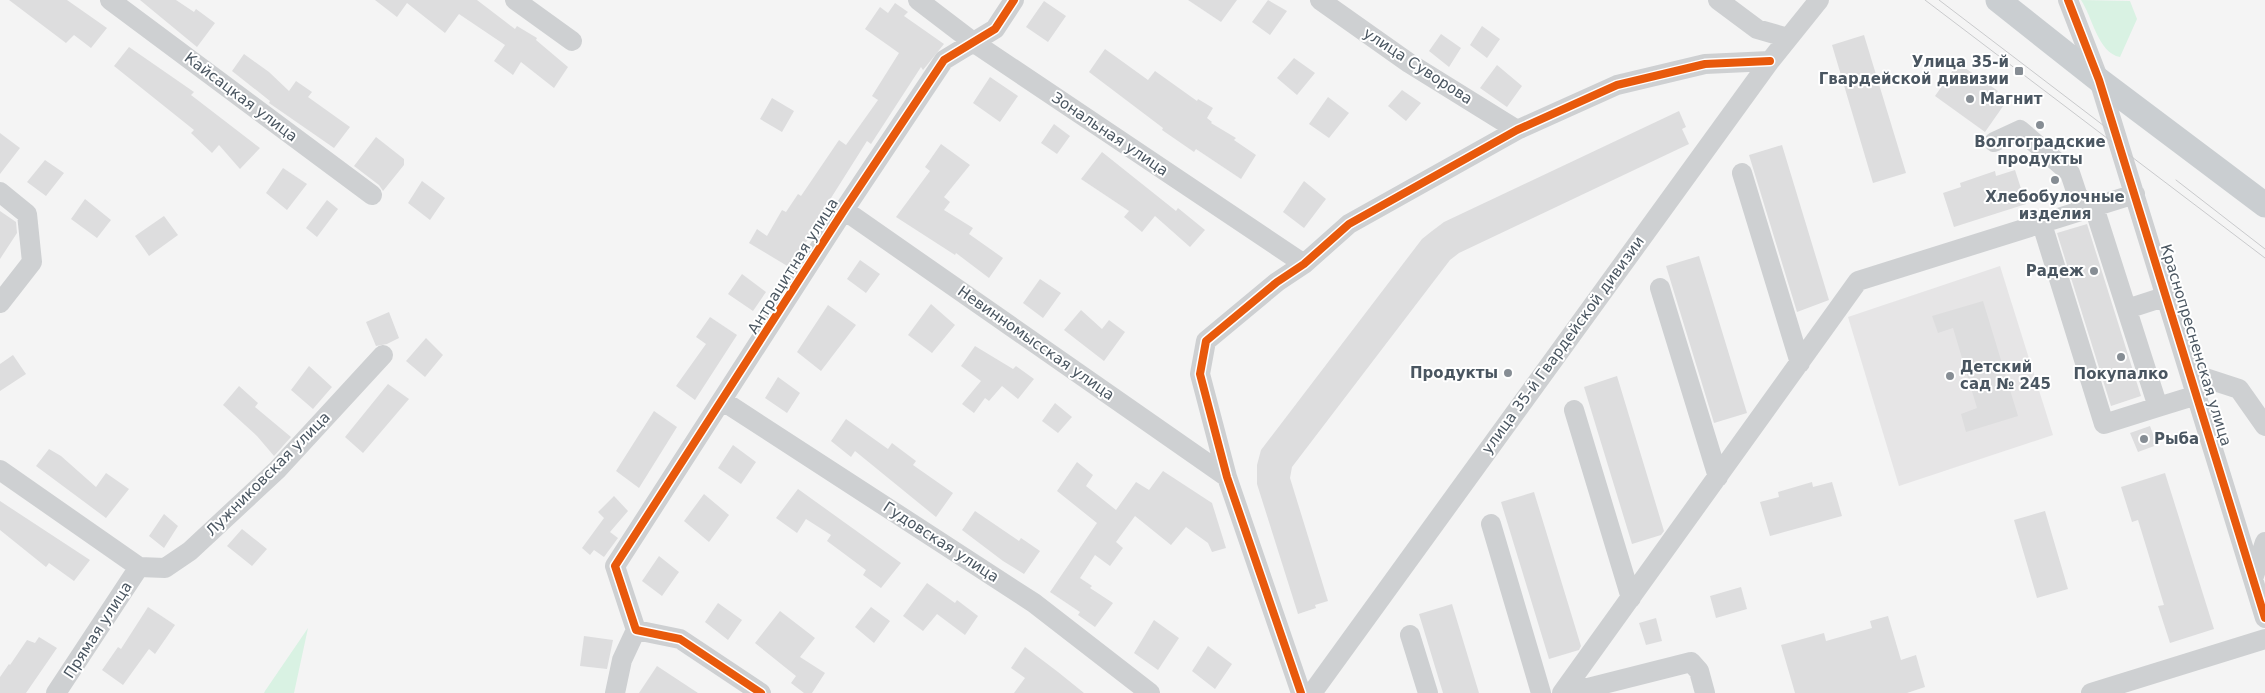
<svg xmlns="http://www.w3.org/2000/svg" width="2265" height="693" viewBox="0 0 2265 693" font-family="'DejaVu Sans',sans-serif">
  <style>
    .education { fill: #e6e5e6 }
    .green { fill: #d9f2e3 }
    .building { fill: #ddddde }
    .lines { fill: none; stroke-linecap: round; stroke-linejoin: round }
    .minor { stroke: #ced0d2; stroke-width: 20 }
    .major { stroke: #caced1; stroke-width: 25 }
    .tram { stroke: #c9cacc; stroke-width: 1 }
    .cycleway-casing { stroke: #fff; stroke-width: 11 }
    .cycleway { stroke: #e8590c; stroke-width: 8 }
    .poi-dot { fill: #868d94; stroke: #fff; stroke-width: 2 }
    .labels { text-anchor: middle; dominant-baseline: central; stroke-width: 4; stroke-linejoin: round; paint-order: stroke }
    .poi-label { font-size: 15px; font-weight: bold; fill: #4a5661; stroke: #fff; text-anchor: end }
    .street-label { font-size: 15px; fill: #4a5661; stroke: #fff }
  </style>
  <rect width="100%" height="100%" fill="#f4f4f4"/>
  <path class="education" d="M2000 266 2053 435 1899 486 1848 317Z"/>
  <path class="green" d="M2081 0 2130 1 2137 19 2120 57C2098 53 2092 16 2081 0Z
    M308 628 294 693H264L265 691Z"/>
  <path class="building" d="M9 0H67L107 28 91 48 74 35 66 43Z
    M140 0H176L194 12 196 9 215 23 197 47Z
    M375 0H477L515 29 517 26 537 38 536 40 568 67 554 88 521 62 513 75 494 61 505 45 459 14 445 33 407 3 397 17Z
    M1188 0H1237L1221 22Z
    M1268 0 1287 11 1270 35 1252 22Z
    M1044 1 1066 16 1048 42 1026 27Z
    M895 3 908 12 904 16 944 44 923 70 921 67 871 144 867 141 831 198 835 200 789 267 749 243 757 229 767 236 782 210 786 212 798 194 801 196 839 140 846 145 878 100 872 96 899 53 865 29 880 7 888 13Z
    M1482 26 1500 39 1487 58 1470 45Z
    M1441 34 1461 48 1449 67 1429 51Z
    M1864 35 1906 173 1873 183 1832 45Z
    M129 47 194 92 191 95 260 148 240 169 219 145 212 153 191 133 194 130 114 66Z
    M1105 49 1148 80 1155 71 1197 101 1198 99 1213 108 1207 118 1212 122 1211 123 1236 138 1234 140 1256 155 1241 179 1196 149 1194 152 1162 130 1163 128 1089 72Z
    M244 54 269 72 289 91 296 81 312 92 308 97 350 127 334 148 269 103 270 101 232 71Z
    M1294 58 1315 73 1297 95 1277 78Z
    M1958 63 1998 91 1995 95 2006 102 1985 132 1935 96Z
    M1497 65 1522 86 1507 107 1480 88Z
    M990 77 1018 96 1000 122 973 103Z
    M1402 90 1421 103 1406 121 1388 106Z
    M1328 97 1349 113 1329 138 1309 124Z
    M772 98 794 111 782 132 760 119Z
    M1679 111 1686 127 1682 129 1689 144 1459 253 1450 260 1292 467 1290 478 1328 601 1315 605 1316 608 1298 614 1257 484V465L1261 450 1422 239 1432 231 1444 222Z
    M1054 124 1070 136 1057 154 1041 143Z
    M0 133 20 148 0 174Z
    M376 137 404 159V165L383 191 379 185 354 166Z
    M941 144 970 165 944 197 950 202 944 210 973 228 969 234 1003 258 989 278 956 253 955 255 896 217 930 171 925 167Z
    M1782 145 1829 300 1797 312 1749 155Z
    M1102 152 1176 211 1178 208 1205 230 1190 247 1155 216 1142 232 1124 217 1129 211 1081 179Z
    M45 160 64 173 46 196 27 182Z
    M283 168 307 184 287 210 266 193Z
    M2015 170 2026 204 1954 227 1943 193 1961 187 1960 183 1995 171 1996 176Z
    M422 181 445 198 430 220 408 203Z
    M1304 181 1326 199 1304 228 1283 212Z
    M85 199 111 220 97 238 71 219Z
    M327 200 338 209 317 237 306 228Z
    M0 211 16 222 17 233 0 259Z
    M164 216 178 235 149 256 135 236Z
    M2087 224 2141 396 2111 406 2057 233Z
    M1699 256 1747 413 1714 423 1666 266Z
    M860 260 880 274 866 293 847 279Z
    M742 274 766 292 753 311 728 294Z
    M1040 279 1061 293 1043 318 1023 303Z
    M1983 301 2018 416 1966 432 1961 414 1977 408 1953 328 1938 333 1932 316Z
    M931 304 955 325 932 353 908 335Z
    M828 305 856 325 821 371 797 352Z
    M1081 310 1102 329 1109 320 1125 332 1104 361 1064 330Z
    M389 312 399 338 387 344 376 346 366 322Z
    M710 317 737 335 695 400 676 386 706 344 696 337Z
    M426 338 443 355 425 377 406 361Z
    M975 346 1013 369 1016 366 1034 379 1018 399 1002 386 989 401 985 398 974 413 962 404 981 381 961 366Z
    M13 355 26 374 0 391V364Z
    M309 366 332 387 313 409 291 390Z
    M1617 376 1664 531 1661 535 1632 544 1584 387Z
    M778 377 800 393 787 413 765 398Z
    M388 384 409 399 363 453 345 437Z
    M239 386 258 403 255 407 291 437 274 456 257 436 223 405Z
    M1055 403 1072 417 1058 433 1042 421Z
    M654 411 677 427 639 488 616 471Z
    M846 419 888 449 892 443 916 461 913 465 953 493 936 517 855 451 851 457 831 441Z
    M2150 426 2157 445 2138 452 2130 433Z
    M733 445 756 462 741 484 718 468Z
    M49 449 61 456 96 487 106 473 129 489 106 518 36 466Z
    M1077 462 1093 475 1086 486 1116 510 1136 482 1149 490 1163 471 1212 503 1226 548 1212 552 1208 543 1186 527 1171 545 1135 516 1116 542 1123 548 1110 566 1095 555 1080 578 1092 586 1090 588 1113 603 1095 627 1078 615 1080 612 1050 592 1097 523 1057 491Z
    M2165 473 2214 629 2170 643 2158 606 2164 605 2138 520 2132 522 2121 487Z
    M1812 482 1813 487 1832 482 1842 516 1770 536 1760 502 1779 497 1778 492Z
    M798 489 901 563 881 588 863 575 866 570 827 541 831 535 806 519 797 533 776 518Z
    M1534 492 1581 646 1579 650 1549 659 1501 502Z
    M704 494 729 515 709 542 684 521Z
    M614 496 628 511 610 532 618 538 604 557 594 550 590 555 582 548 604 518 598 512Z
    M0 501 90 560 74 581 49 563 46 567 0 530Z
    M975 511 1019 541 1021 538 1040 551 1024 574 1003 561 962 530Z
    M2045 511 2068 589 2037 598 2014 520Z
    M164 514 178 526 164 548 149 536Z
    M242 529 267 549 252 566 227 546Z
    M659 556 679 572 662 596 642 581Z
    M927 583 955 603 957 600 978 616 965 635 937 614 923 631 903 616Z
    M1741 587 1747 609 1716 618 1710 596Z
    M718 603 742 620 728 640 705 622Z
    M1452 604 1479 693H1443L1419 614Z
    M148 607 175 625 155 654 149 649 123 685 102 670 118 647 121 649Z
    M871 607 890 621 874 643 855 627Z
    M780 611 815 638 800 657 825 673 812 693H804L791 683 796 676 755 643Z
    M1888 616 1901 660 1916 655 1925 687 1907 693H1795L1781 645 1824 633 1826 641 1872 628 1870 621Z
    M1656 618 1662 641 1646 645 1639 623Z
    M1154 620 1179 638 1158 670 1134 653Z
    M584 636 613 640 607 669 580 666Z
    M39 637 57 648 26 693H0V677L9 664 10 665 27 640 35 643Z
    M1208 646 1232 664 1215 689 1192 671Z
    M1025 647 1058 672 1084 693H1014L1025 678 1011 668Z
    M657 666 698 693H639Z"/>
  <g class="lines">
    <path class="minor" d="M110 0 372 195
      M515 0 572 41
      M918 0 973 42 1304 264
      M1320 0 1409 63 1517 130
      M1718 0 1757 29 1788 38
      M2068 0 2099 80 2265 618
      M1994 142 2020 130 2070 173 2077 194 2088 209
      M1742 173 1800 363
      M0 192 27 214 32 262 0 303
      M2094 207 2158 407 2197 395
      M844 210 1227 477
      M2042 224 2104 424 2158 407
      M1660 288 1718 477
      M2127 309 2167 296
      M2190 373 2239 389 2265 426
      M723 401 1034 603 1150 693
      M1574 410 1631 598
      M0 470 139 567
      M1491 524 1541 693
      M139 567 165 568 190 551 277 470 383 355
      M2253 579 2265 542
      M1410 635 1428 693
      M1571 681 1584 689 1691 662 1699 671 1705 693
      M56 693 139 567
      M615 693 622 660 636 630
      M761 693 680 639 636 630 615 566 844 210 944 60 995 29 1014 0
      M1301 693 1227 477 1200 374 1206 341 1277 282 1304 264 1349 224 1517 130 1617 85 1705 64 1770 61
      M1312 693 1770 61 1819 0
      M1562 693 1858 281 2135 194
      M2091 693 2265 639"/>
    <path class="major" d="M1998 0 2099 80 2265 205"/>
    <path class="tram" d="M1925 0 2265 258
      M1939 0 2112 132
      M2176 180 2265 249"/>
    <defs>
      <path id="cycleway" d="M2068 0 2099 80 2265 618
        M761 693 680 639 636 630 615 566 844 210 944 60 995 29 1014 0
        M1301 693 1227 477 1200 374 1206 341 1277 282 1304 264 1349 224 1517 130 1617 85 1705 64 1770 61"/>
    </defs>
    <use href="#cycleway" class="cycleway-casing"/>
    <use href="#cycleway" class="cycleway"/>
  </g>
  <g class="poi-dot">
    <rect x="2014" y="66" width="10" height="10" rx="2.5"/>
    <circle cx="1970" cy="99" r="5"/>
    <circle cx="2040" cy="125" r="5"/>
    <circle cx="2055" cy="180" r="5"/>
    <circle cx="2094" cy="271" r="5"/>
    <circle cx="2121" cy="357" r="5"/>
    <circle cx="1508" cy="373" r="5"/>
    <circle cx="1950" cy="376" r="5"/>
    <circle cx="2144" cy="439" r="5"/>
  </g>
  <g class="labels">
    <g class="poi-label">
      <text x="2009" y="62">Улица 35-й<tspan x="2009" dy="17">Гвардейской дивизии</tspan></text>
      <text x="1980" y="99" text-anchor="start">Магнит</text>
      <text x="2040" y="142" text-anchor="middle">Волгоградские<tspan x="2040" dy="17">продукты</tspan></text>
      <text x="2055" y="197" text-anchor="middle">Хлебобулочные<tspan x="2055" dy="17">изделия</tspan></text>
      <text x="2084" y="271">Радеж</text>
      <text x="1960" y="367" text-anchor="start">Детский<tspan x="1960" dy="17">сад № 245</tspan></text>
      <text x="1498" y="373">Продукты</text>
      <text x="2121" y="374" text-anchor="middle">Покупалко</text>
      <text x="2154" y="439" text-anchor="start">Рыба</text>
    </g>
    <g class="street-label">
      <text transform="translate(1418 66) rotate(33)">улица Суворова</text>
      <text transform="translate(241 97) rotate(37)">Кайсацкая улица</text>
      <text transform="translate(1110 134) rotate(34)">Зональная улица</text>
      <text transform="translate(793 266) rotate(-58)">Антрацитная улица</text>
      <text transform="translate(1036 343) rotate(35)">Невинномысская улица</text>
      <text transform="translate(1563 345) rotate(-54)">улица 35-й Гвардейской дивизии</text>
      <text transform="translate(2196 345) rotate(73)">Краснопресненская улица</text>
      <text transform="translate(268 474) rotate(-45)">Лужниковская улица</text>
      <text transform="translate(941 542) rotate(33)">Гудовская улица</text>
      <text transform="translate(98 630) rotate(-57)">Прямая улица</text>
    </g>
  </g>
</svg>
